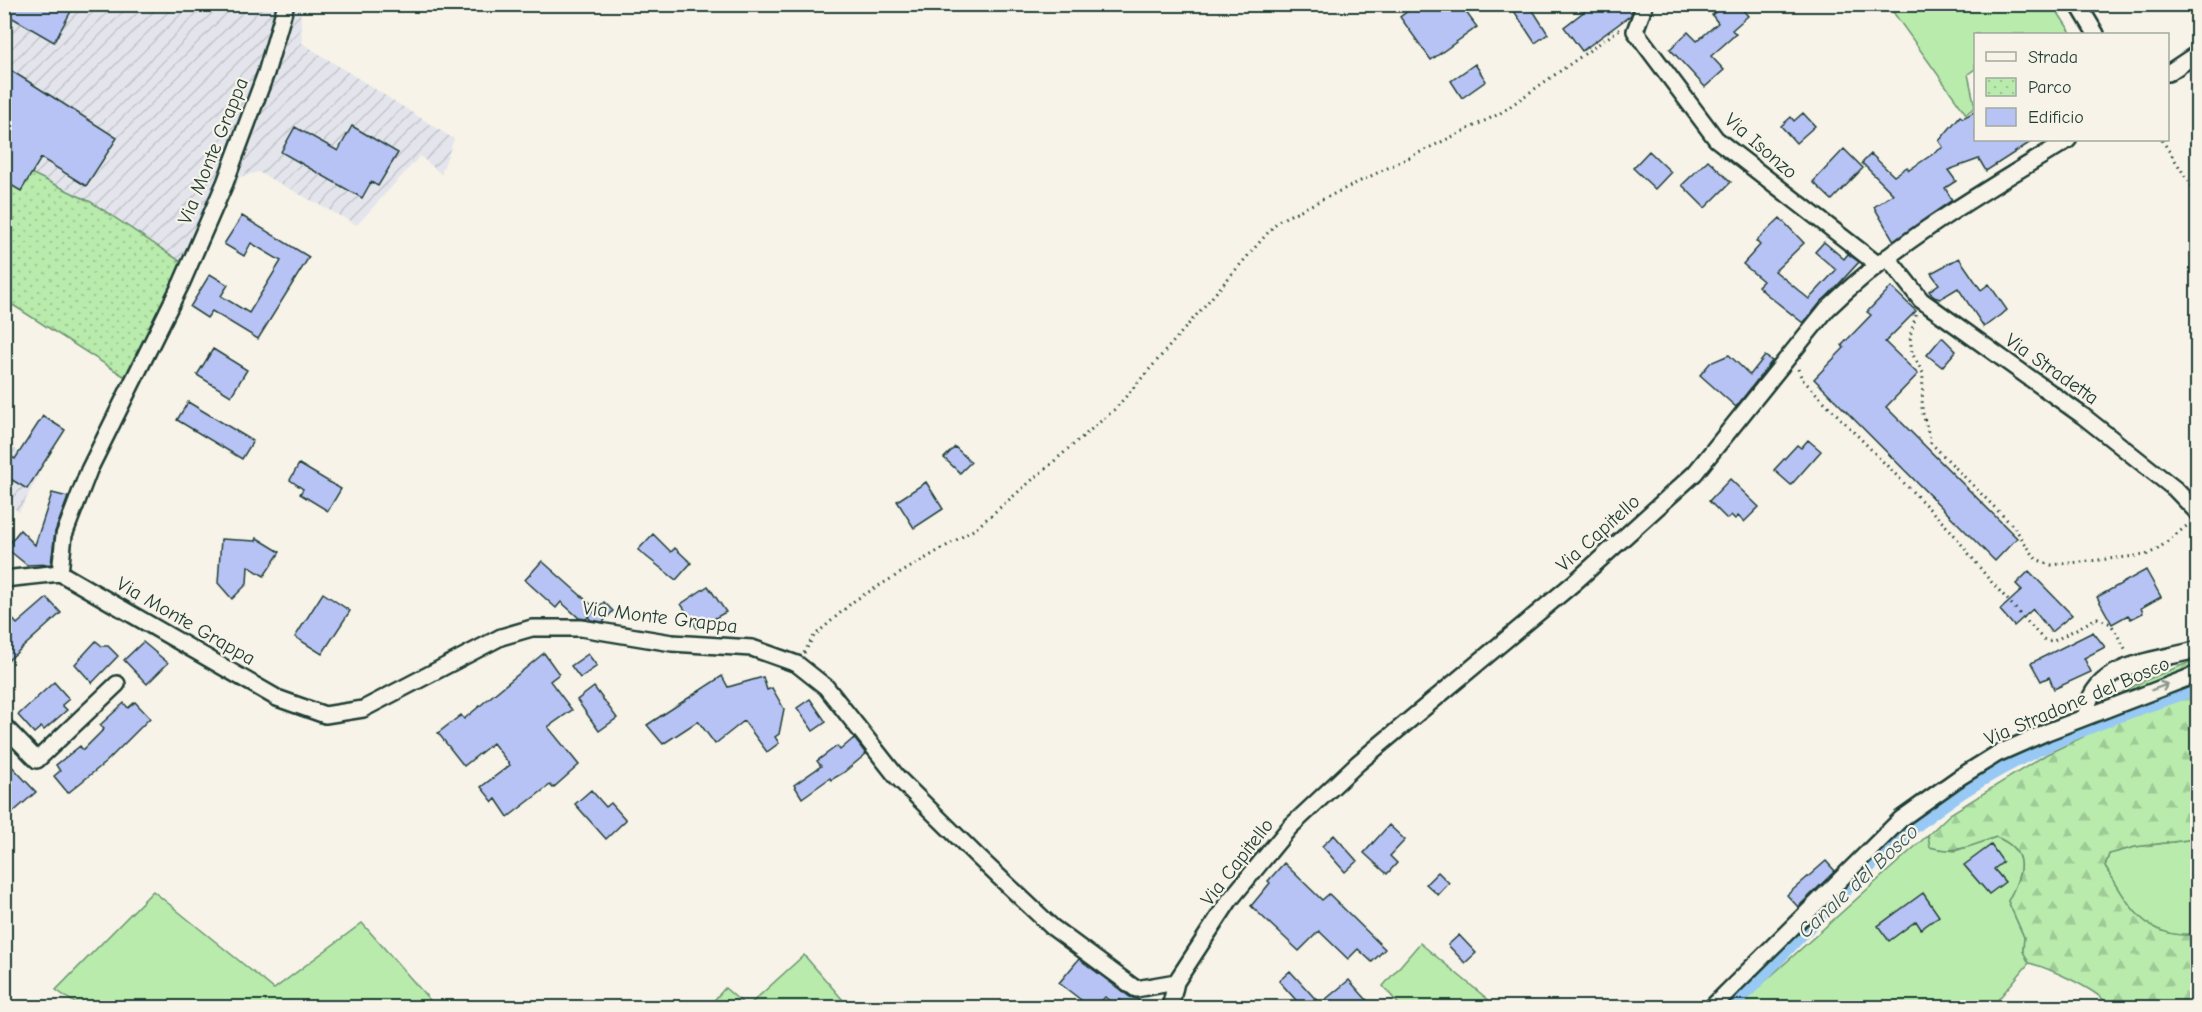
<svg xmlns="http://www.w3.org/2000/svg" width="2202" height="1012" viewBox="0 0 2202 1012" font-family="'Comic Neue',sans-serif">
  <style>
    .industrial { fill: url(#industrial-furrows) }
    .grass { fill: #b8ebac; stroke: #6c9470; stroke-width: 1.5 }
    .forest { fill: url(#forest-firs); stroke: #6c9470; stroke-width: 1.5 }
    .park { fill: url(#park-dots); stroke: #6c9470; stroke-width: 1.5 }
    .lines { fill: none; stroke-linecap: round; stroke-linejoin: round }
    .canal { stroke: #97c9f4; stroke-width: 18 }
    .building { fill: #b7c3f4; stroke: #1f3d34; stroke-width: 1.5 }
    .minor-casing { stroke: #1f3d34; stroke-width: 20 }
    .path { stroke: #1f3d34; stroke-width: 3; stroke-dasharray: 1.5 4.5; stroke-linecap: butt }
    .minor { stroke: #f7f3e8; stroke-width: 15 }
    .oneway { stroke: #8b988e }
    .labels { text-anchor: middle; dominant-baseline: central; stroke-width: 4.5; stroke-linejoin: round; paint-order: stroke }
    .street-label { font-size: 20px; fill: #1f3d34; stroke: #f7f3e8 }
    .water-label { font-size: 21px; font-style: italic; fill: #37595a; stroke: #f7f3e8 }
  </style>
  <defs>
    <pattern id="industrial-furrows" width="10" height="10" patternUnits="userSpaceOnUse" patternTransform="scale(1.5)"><rect width="10" height="10" fill="#e4e5ec"/><path d="M-1 1l2-2M0 10L10 0M9 11l2-2" fill="none" stroke="#c3c5cb"/></pattern>
    <pattern id="forest-firs" width="22" height="20" patternUnits="userSpaceOnUse" patternTransform="scale(1.5)"><rect width="22" height="20" fill="#b8ebac"/><path d="M5 1l3.5 6h-7zM16 11l3.5 6h-7z" fill="#9eca95"/></pattern>
    <pattern id="park-dots" width="8" height="8" patternUnits="userSpaceOnUse" patternTransform="scale(1.5)"><rect width="8" height="8" fill="#b8ebac"/><path d="M2 2h.1M6 6h.1" fill="none" stroke="#9eca95" stroke-width="1.8" stroke-linecap="round"/></pattern>
  </defs>
  <rect width="100%" height="100%" fill="#f7f3e8"/>
  <filter id="ink" filterUnits="userSpaceOnUse"><feTurbulence type="fractalNoise" baseFrequency=".0167" numOctaves="2"/><feDisplacementMap in="SourceGraphic" scale="12" xChannelSelector="R" yChannelSelector="G"/><feConvolveMatrix kernelMatrix="1 2 1 2 8 2 1 2 1" color-interpolation-filters="sRGB"/></filter>
  <g filter="url(#ink)">
    <path class="industrial" d="M4 5H300L302 43 454 139 441 174 420 156 357 225 258 172 240 177 192 269 91 202 5 160Z
      M4 437 39 475 19 512 5 501Z"/>
    <path class="grass" d="M1888 5H2053L2072 34H1976L1975 69 1968 74 1975 107 1966 114Z
      M1928 835 1930 847 1955 851 1996 837C2031 851 2022 875 2008 901L2024 937 2023 951 2029 963 1992 1007 1735 1008Z
      M2197 835V935C2143 939 2130 906 2105 866L2109 854 2135 847 2187 840Z
      M153 891 274 989 362 923 436 1007 82 1008 56 990Z
      M1420 943 1497 1007H1401L1383 986Z
      M804 955 849 1007H747Z
      M725 988 747 1007H708Z"/>
    <path class="forest" d="M2197 659V835L2187 840 2135 847 2109 854 2105 866C2130 906 2143 939 2197 935V1007H2110C2099 990 2049 968 2029 963L2023 951 2024 937 2008 901C2022 875 2031 851 1996 837 1974 845 1954 855 1930 847L1928 835 1950 814 2047 754 2083 737 2103 717 2104 703 2139 683Z"/>
    <path class="park" d="M4 160 91 202 192 269 125 377 5 300Z"/>
    <g class="lines">
      <path class="canal" d="M1728 1008C1799 935 1879 842 1964 788 2035 742 2118 712 2198 686"/>
    </g>
    <path class="building" d="M4 4H75L54 42 4 13Z
      M1417 4H1460L1477 27 1431 60 1400 17Z
      M1524 4H1529L1548 34 1535 43 1514 11Z
      M1594 4H1634L1631 15 1582 51 1564 27Z
      M1724 4H1738L1748 16 1732 30 1736 34 1711 56 1724 70 1705 87 1670 49 1688 32 1697 41 1718 23 1712 15Z
      M1475 64 1486 81 1462 98 1451 81Z
      M4 66 117 138 86 186 41 158 21 191 4 181Z
      M1976 111V140H2034L1986 171 1979 159 1948 170 1956 181 1945 188 1952 200 1894 241 1874 207 1893 194 1862 163 1871 154 1894 176 1907 167 1909 170 1943 147 1939 141 1960 116 1963 118Z
      M1803 113 1815 126 1796 143 1781 126 1791 117 1794 121Z
      M352 126 398 153 378 186 371 182 362 198 281 152 295 127 338 151Z
      M1844 149 1863 168 1832 200 1813 182Z
      M1649 151 1671 172 1655 189 1633 168Z
      M1708 160 1731 182 1705 208 1682 185Z
      M242 216 309 257 258 339 212 311 207 318 190 307 210 274 228 285 221 296 249 313 281 261 251 243 244 256 224 244Z
      M1780 218 1804 243 1775 271 1809 299 1836 270 1815 252 1824 242 1844 259 1848 254 1859 262 1803 323 1765 293 1758 286 1763 281 1743 264 1760 245 1756 241Z
      M1959 258 1981 290 1989 284 2007 310 1984 327 1958 288 1940 299 1934 297 1929 291 1939 284 1931 273Z
      M1891 287 1916 311 1885 342 1918 374 1886 407 2017 538 1995 561 1814 379 1844 348 1842 345 1871 315 1867 312Z
      M1942 337 1956 351 1942 367 1927 355Z
      M213 349 247 370 231 396 197 375Z
      M1729 355 1750 375 1765 356 1772 361 1736 407 1700 375 1710 363Z
      M188 402 253 441 242 459 177 420Z
      M43 416 65 430 27 489 4 475V452L15 459Z
      M1808 440 1821 451 1791 485 1774 470 1797 445 1801 448Z
      M955 447 971 462 960 473 944 458Z
      M299 464 341 489 328 511 300 494 303 489 290 480Z
      M1730 479 1759 507 1744 522 1738 516 1735 519 1731 515 1727 519 1709 501Z
      M926 482 943 509 914 528 897 501Z
      M52 493 68 497 55 532 51 564 27 565 6 548 20 530 35 545Z
      M653 534 671 552 675 548 691 563 676 580 638 550Z
      M257 538 280 552 264 576 248 566 247 584 232 599 218 583 221 539 256 541Z
      M542 561 596 609 586 619 579 618 561 602 556 608 525 580Z
      M2146 570 2161 597 2141 608 2143 613 2131 619 2128 615 2112 624 2097 597Z
      M2029 571 2072 615 2051 632 2033 609 2014 626 2000 610 2022 590 2016 584Z
      M708 586 726 612 697 628 681 604Z
      M323 593 350 611 322 654 295 637Z
      M47 598 61 613 4 664V609L17 624Z
      M604 602 613 611 603 622 591 620 588 617Z
      M2093 632 2105 647 2084 658 2091 672 2054 689 2049 677 2041 681 2031 663Z
      M96 641 102 646H108L118 656 92 683 75 664Z
      M143 642 168 663 147 684 124 660Z
      M544 653 559 674 550 681 572 710 548 727 579 765 553 788 550 785 508 817 496 799 493 802 481 787 510 765 493 743 464 766 438 733 461 715 464 719Z
      M588 654 597 666 580 678 571 666Z
      M722 676 728 687 763 677 767 690 772 688 784 709 779 734 775 737 779 743 767 752 744 721 715 744 698 721 663 744 647 725Z
      M54 682 69 699 62 705 67 710 44 730 41 727 34 733 18 715Z
      M594 687 617 718 599 731 577 700Z
      M810 699 826 722 813 731 797 708Z
      M135 702 150 718 106 762 68 793 54 776 60 771 56 765 80 746 83 750 104 729 100 725 124 703 128 708Z
      M854 738 866 754 843 773 831 780 830 778 802 798 794 785 821 766 817 761 837 746 840 750Z
      M4 758 36 792 11 814 4 807Z
      M591 790 606 807 611 803 626 820 606 839 575 804Z
      M1389 825 1405 840 1390 856 1397 863 1387 874 1364 853Z
      M1334 835 1357 861 1345 872 1322 846Z
      M1991 845 2003 862 1994 869 2005 882 1989 894 1964 865Z
      M1826 861 1835 871 1798 907 1787 895Z
      M1284 863 1322 900 1329 894 1385 949 1372 962 1358 949 1348 959 1319 931 1299 951 1251 906 1270 883 1268 881Z
      M1438 872 1449 883 1438 895 1426 884Z
      M1923 893 1939 916 1921 929 1916 921 1889 941 1878 926Z
      M1459 935 1476 953 1465 963 1448 945Z
      M1079 959 1130 997 1137 999 1145 1008H1129L1119 999 1114 1005 1105 997 1095 1008H1072L1081 1000 1059 983Z
      M1290 971 1320 1004 1349 980 1374 1008H1303L1279 981Z"/>
    <g class="lines">
      <defs>
        <path id="minor" d="M1645 4 1635 31 1716 139 1877 264
          M2078 4 2096 34
          M2168 73 2198 53
          M1887 257 1921 300 2083 416 2175 489 2198 513
          M60 573 64 535 89 470 182 282 225 183 266 73 286 4
          M4 579 60 573 277 698 325 715 363 709 501 637 532 628H581L672 643 752 648 797 664 826 687 897 777 978 857 1052 927 1136 989 1176 982
          M2086 716C2090 661 2158 662 2198 649
          M4 726 37 760 117 684
          M1170 1008 1176 982 1229 901 1290 827 1358 763 1575 582 1695 473 1827 309C1898 240 1985 191 2068 140
          M1711 1008 1901 819 1960 777 1997 754 2047 732 2198 674"/>
      </defs>
      <use href="#minor" class="minor-casing"/>
      <path class="path" d="M2162 140 2198 196
        M1916 315 1910 336 1912 353 1923 373 1922 410 1931 443 2014 527 2036 559 2051 565 2146 555 2158 549 2189 524
        M1798 369 1802 379 1952 532 1987 577 2043 639 2052 642 2097 618 2111 624 2127 652
        M804 653 814 636 855 600 975 529 1115 409 1278 221 1499 114 1620 29"/>
      <use href="#minor" class="minor"/>
    </g>
    <defs><path id="oneway-shaft" d="M-6 0H5M1.5-3L5.5 0L1.5 3" fill="none" stroke-width="1.6" stroke-linecap="round" stroke-linejoin="round" transform="scale(1.5)"/></defs>
    <use class="oneway" href="#oneway-shaft" transform="translate(2160 687) rotate(-21)"/>
  </g>
  <g class="labels">
    <g class="street-label">
      <text transform="translate(1761 146) rotate(41)">Via Isonzo</text>
      <text transform="translate(213 151) rotate(-68)">Via Monte Grappa</text>
      <text transform="translate(2052 369) rotate(35)">Via Stradetta</text>
      <text transform="translate(1598 533) rotate(-42)">Via Capitello</text>
      <text transform="translate(660 617) rotate(7)">Via Monte Grappa</text>
      <text transform="translate(186 621) rotate(30)">Via Monte Grappa</text>
      <text transform="translate(2077 701) rotate(-23)">Via Stradone del Bosco</text>
      <text transform="translate(1237 862) rotate(-52)">Via Capitello</text>
    </g>
    <g class="water-label">
      <text transform="translate(1858 881) rotate(-43)">Canale del Bosco</text>
    </g>
  </g>
  <rect width="2202" height="1012" fill="none" stroke="#f7f3e8" stroke-width="24"/>
  <rect x="12" y="12" width="2178" height="988" fill="none" stroke="#1f3d34" stroke-width="2" filter="url(#ink)"/>
  <rect x="1974" y="33" width="195" height="108" fill="#f7f3e8" stroke="#a1aaa0" stroke-width="1.5"/>
  <rect x="1986" y="52" width="30" height="9" fill="#f7f3e8" stroke="#a1aaa0" stroke-width="1.5"/>
  <text x="2028" y="63" font-size="18" fill="#1f3d34">Strada</text>
  <rect x="1986" y="78" width="30" height="18" fill="url(#park-dots)" stroke="#a1aaa0" stroke-width="1.5"/>
  <text x="2028" y="93" font-size="18" fill="#1f3d34">Parco</text>
  <rect x="1986" y="108" width="30" height="18" fill="#b7c3f4" stroke="#a1aaa0" stroke-width="1.5"/>
  <text x="2028" y="123" font-size="18" fill="#1f3d34">Edificio</text>
</svg>
